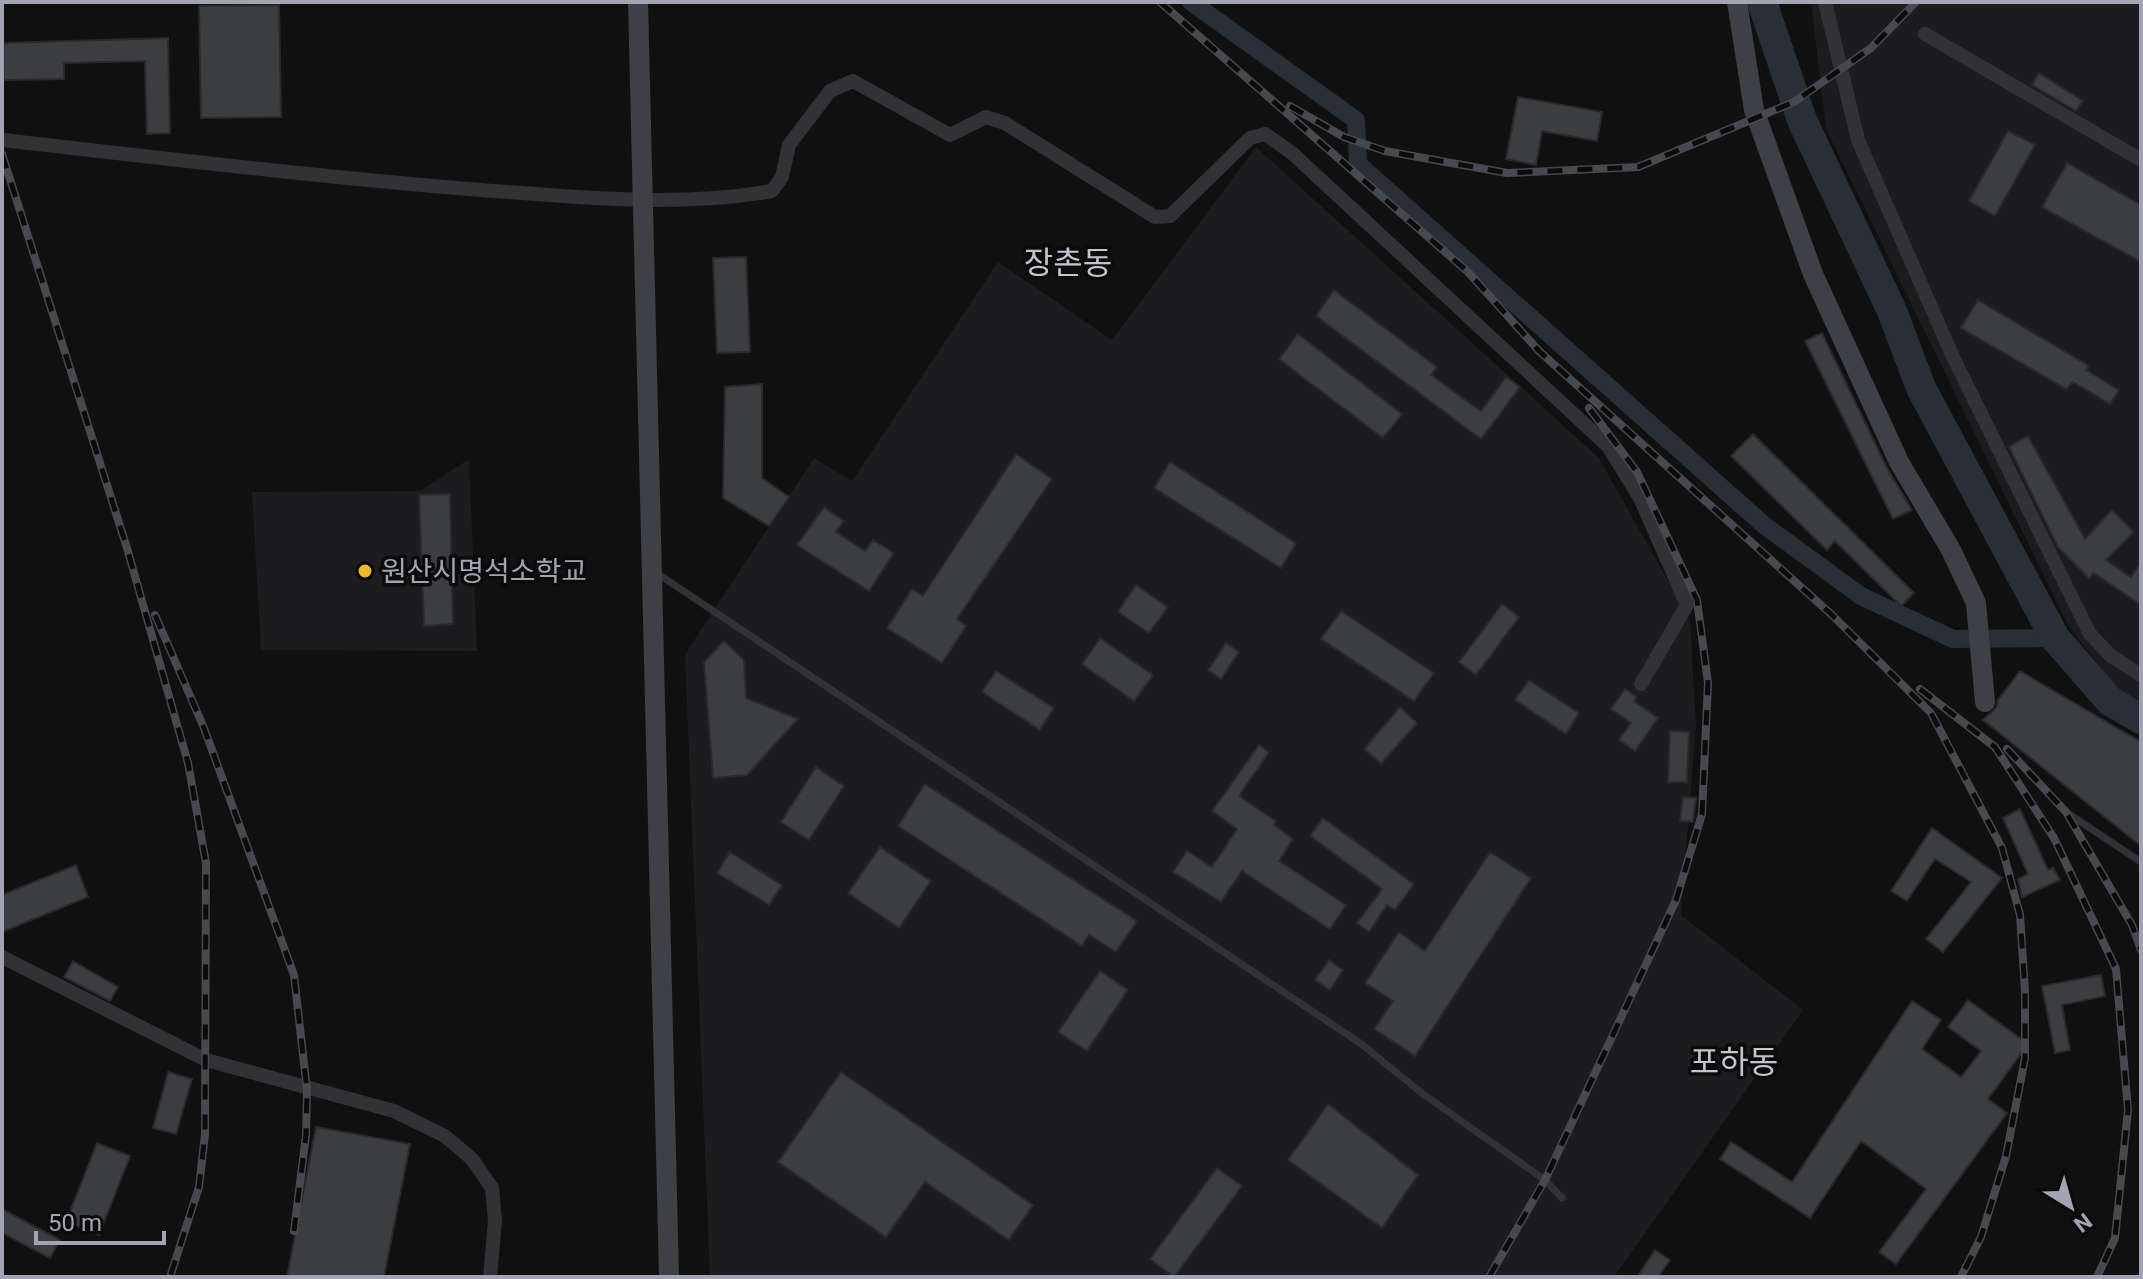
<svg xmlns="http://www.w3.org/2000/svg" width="2143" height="1279" viewBox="0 0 2143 1279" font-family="Roboto,'Noto Sans KR',sans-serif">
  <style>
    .built { fill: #1c1c1e }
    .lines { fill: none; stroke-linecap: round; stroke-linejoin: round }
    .canal { stroke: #292f36; stroke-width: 18 }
    .river { stroke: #292f36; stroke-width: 30 }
    .building { fill: #3c3d41; stroke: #2a2a2d; stroke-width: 2 }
    .lane { stroke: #313136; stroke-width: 7 }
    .street { stroke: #313136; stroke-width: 14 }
    .secondary { stroke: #3f4046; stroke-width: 20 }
    .rail-casing { stroke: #48494f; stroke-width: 8 }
    .rail { stroke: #0b0b0c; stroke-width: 5; stroke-dasharray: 15; stroke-linecap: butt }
    .poi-dot { fill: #eaba2e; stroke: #0b0b0c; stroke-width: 3 }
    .labels { text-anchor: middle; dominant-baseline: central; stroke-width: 7; stroke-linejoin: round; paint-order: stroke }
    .poi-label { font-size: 28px; fill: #a1a5b1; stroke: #0b0b0c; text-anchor: start }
    .quarter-label { font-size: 32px; fill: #c2c4ce; stroke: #0b0b0c }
  </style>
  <rect width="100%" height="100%" fill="#101011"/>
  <path class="built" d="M1811 2H2141V701L2117 688 2069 627 1826 129Z
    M1256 147 1599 458 1690 620 1696 725 1681 915 1803 1010 1614 1277H710L685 654 814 458 852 481 998 262 1112 340Z
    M469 459 477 651 261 650 252 492 420 491Z"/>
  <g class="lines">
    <path class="canal" d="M1191 2 1356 120 1358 164 1765 526 1861 596 1953 639 2055 638"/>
    <path class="river" d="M1762 2 1802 120 1892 311 1921 388 2055 638 2110 701 2141 719"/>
  </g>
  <path class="building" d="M279 5 281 117 201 118 199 6Z
    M168 38 170 133 147 134 145 61 64 63V79L4 80V43Z
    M2039 73 2083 101 2076 111 2032 85Z
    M1518 97 1602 112 1597 141 1542 131 1536 165 1506 159Z
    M2008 131 2035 145 1995 216 1969 201Z
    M2067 163 2141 205V262L2042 207Z
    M746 257 750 352 717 353 713 258Z
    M1334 290 1437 367 1431 375 1481 411 1506 377 1520 387 1481 439 1316 316Z
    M1978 300 2089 366 2086 370 2119 390 2110 404 2073 382 2066 389 1961 328Z
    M1822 333 1887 468 1912 510 1893 519 1805 341Z
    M1298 334 1402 414 1383 438 1279 359Z
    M762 384V478L789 497 769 526 723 498 725 387Z
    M1753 434 1914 593 1901 606 1835 541 1827 550 1731 456Z
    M2028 436 2085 539 2112 510 2134 532 2106 560 2131 577 2141 562V605L2094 573 2089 578 2058 547 2009 447Z
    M1016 454 1052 479 957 619 966 626 942 663 887 628 912 589 923 596Z
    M1170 462 1296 543 1281 568 1154 488Z
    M450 494 453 624 424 626 419 495Z
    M824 507 844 521 836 532 865 551 873 540 894 553 869 591 797 545Z
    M1136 585 1168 607 1149 633 1118 612Z
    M1502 604 1519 617 1476 675 1459 662Z
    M1341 611 1434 673 1414 701 1321 639Z
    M1100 638 1153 675 1134 701 1082 664Z
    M724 641 744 660 746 698 798 719 747 775 713 778 704 662Z
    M1226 643 1239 652 1221 679 1208 670Z
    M996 671 1054 708 1040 730 982 692Z
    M2020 671 2141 742V846L1983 720 1996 708 1998 700Z
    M1529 680 1579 713 1566 734 1515 700Z
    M1625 689 1637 697 1634 701 1658 718 1635 751 1619 740 1631 723 1611 709Z
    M1400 707 1417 723 1381 764 1364 749Z
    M1670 731 1689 732 1687 782H1668Z
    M1259 745 1269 752 1239 796 1276 821 1274 825 1293 839 1279 861 1346 905 1330 929 1242 871 1221 902 1173 872 1187 851 1212 867 1237 829 1212 811Z
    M816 767 844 786 809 840 781 822Z
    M925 784 1137 921 1116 952 1089 935 1082 946 898 826Z
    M1683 797 1696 798 1693 822 1680 821Z
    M2020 809 2048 870 2053 868 2060 880 2022 897 2018 879 2028 874 2003 818Z
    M1323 818 1414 884 1395 910 1387 905 1369 932 1357 923 1382 889 1310 836Z
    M1932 828 2002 878 1943 952 1926 939 1971 882 1935 859 1907 901 1891 891Z
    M880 847 931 881 899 928 848 893Z
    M730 852 782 885 769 905 717 873Z
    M1490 852 1531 878 1415 1056 1374 1029 1393 1001 1365 983 1399 932 1425 951Z
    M76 865 88 897 2 932V895Z
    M1329 960 1343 970 1330 990 1315 980Z
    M73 961 118 987 110 1001 64 977Z
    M1100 971 1128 990 1087 1051 1058 1032Z
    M2101 975 2105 996 2062 1005 2070 1050 2055 1053 2042 986Z
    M1968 1000 2028 1044 1988 1099 2007 1113 1896 1264 1879 1252 1926 1189 1861 1141 1810 1218 1720 1159 1731 1142 1792 1182 1912 1001 1941 1020 1922 1049 1961 1077 1981 1051 1948 1027Z
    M168 1072 192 1079 176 1134 153 1128Z
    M841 1072 1033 1205 1009 1240 925 1182 886 1237 778 1162Z
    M1328 1104 1418 1175 1382 1228 1288 1160Z
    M316 1127 410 1144 384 1277H287Z
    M97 1143 130 1156 99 1235 66 1222Z
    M1217 1168 1242 1186 1174 1277 1150 1259Z
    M2 1209 60 1240 50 1258 2 1233Z
    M1655 1250 1670 1260 1658 1277H1637Z"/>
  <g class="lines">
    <path class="lane" d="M655 572 1360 1043 1423 1094 1545 1180 1562 1198
      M2066 812 2141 862"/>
    <path class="street" d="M1825 2 1858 140 1953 357 2090 634 2111 656 2141 675
      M1925 34 2141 160
      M2 140C161 158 321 177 481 190 577 197 677 208 772 191L782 177 789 145 830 91 853 81 950 135 986 117 1005 123 1155 217 1170 216 1250 138 1265 134 1292 153 1608 446 1640 498 1687 605 1641 684
      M2 957 206 1060 394 1111 445 1136 472 1159 492 1188 495 1221 490 1277"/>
    <path class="secondary" d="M638 2 669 1277
      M1737 2 1754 110 1813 274 1899 462 1951 550 1976 603 1985 702"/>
    <defs>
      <path id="rail" d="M1160 2 1468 272 1539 351 1831 614 1931 713 2002 848 2020 915 2025 991V1058L2006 1156 1981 1237 1961 1277
        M1290 106 1344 137 1385 151 1507 173 1638 167 1794 102 1871 48 1916 2
        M2 154 127 548 188 763 206 863 205 1134 199 1187 170 1277
        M155 615 204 728 294 975 307 1090 306 1135 294 1231
        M1920 689 1995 747 2054 838 2116 969 2128 1110 2115 1238 2097 1277
        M2007 749 2066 812 2132 925 2141 950
        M1489 1277 1545 1180 1676 900 1702 814 1708 683 1697 600 1637 472 1589 408"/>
    </defs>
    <use href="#rail" class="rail-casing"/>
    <use href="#rail" class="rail"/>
  </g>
  <circle class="poi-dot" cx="365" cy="571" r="8"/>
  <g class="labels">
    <g class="poi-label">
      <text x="381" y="571">원산시명석소학교</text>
    </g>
    <g class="quarter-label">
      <text x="1068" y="263">장촌동</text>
      <text x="1734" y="1062">포하동</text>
    </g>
  </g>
  <rect width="2143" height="1279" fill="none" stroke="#a1a5b1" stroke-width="8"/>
  <g transform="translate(2071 1207) rotate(143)" stroke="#0b0b0c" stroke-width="6" paint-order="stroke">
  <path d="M0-6L14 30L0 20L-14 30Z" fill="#a1a5b1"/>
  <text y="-12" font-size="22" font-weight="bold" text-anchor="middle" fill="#a1a5b1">N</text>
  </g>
  <path d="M36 1231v12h128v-12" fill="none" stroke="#a1a5b1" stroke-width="4"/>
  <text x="48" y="1231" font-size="24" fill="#a1a5b1" stroke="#0b0b0c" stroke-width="6" paint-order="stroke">50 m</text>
</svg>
